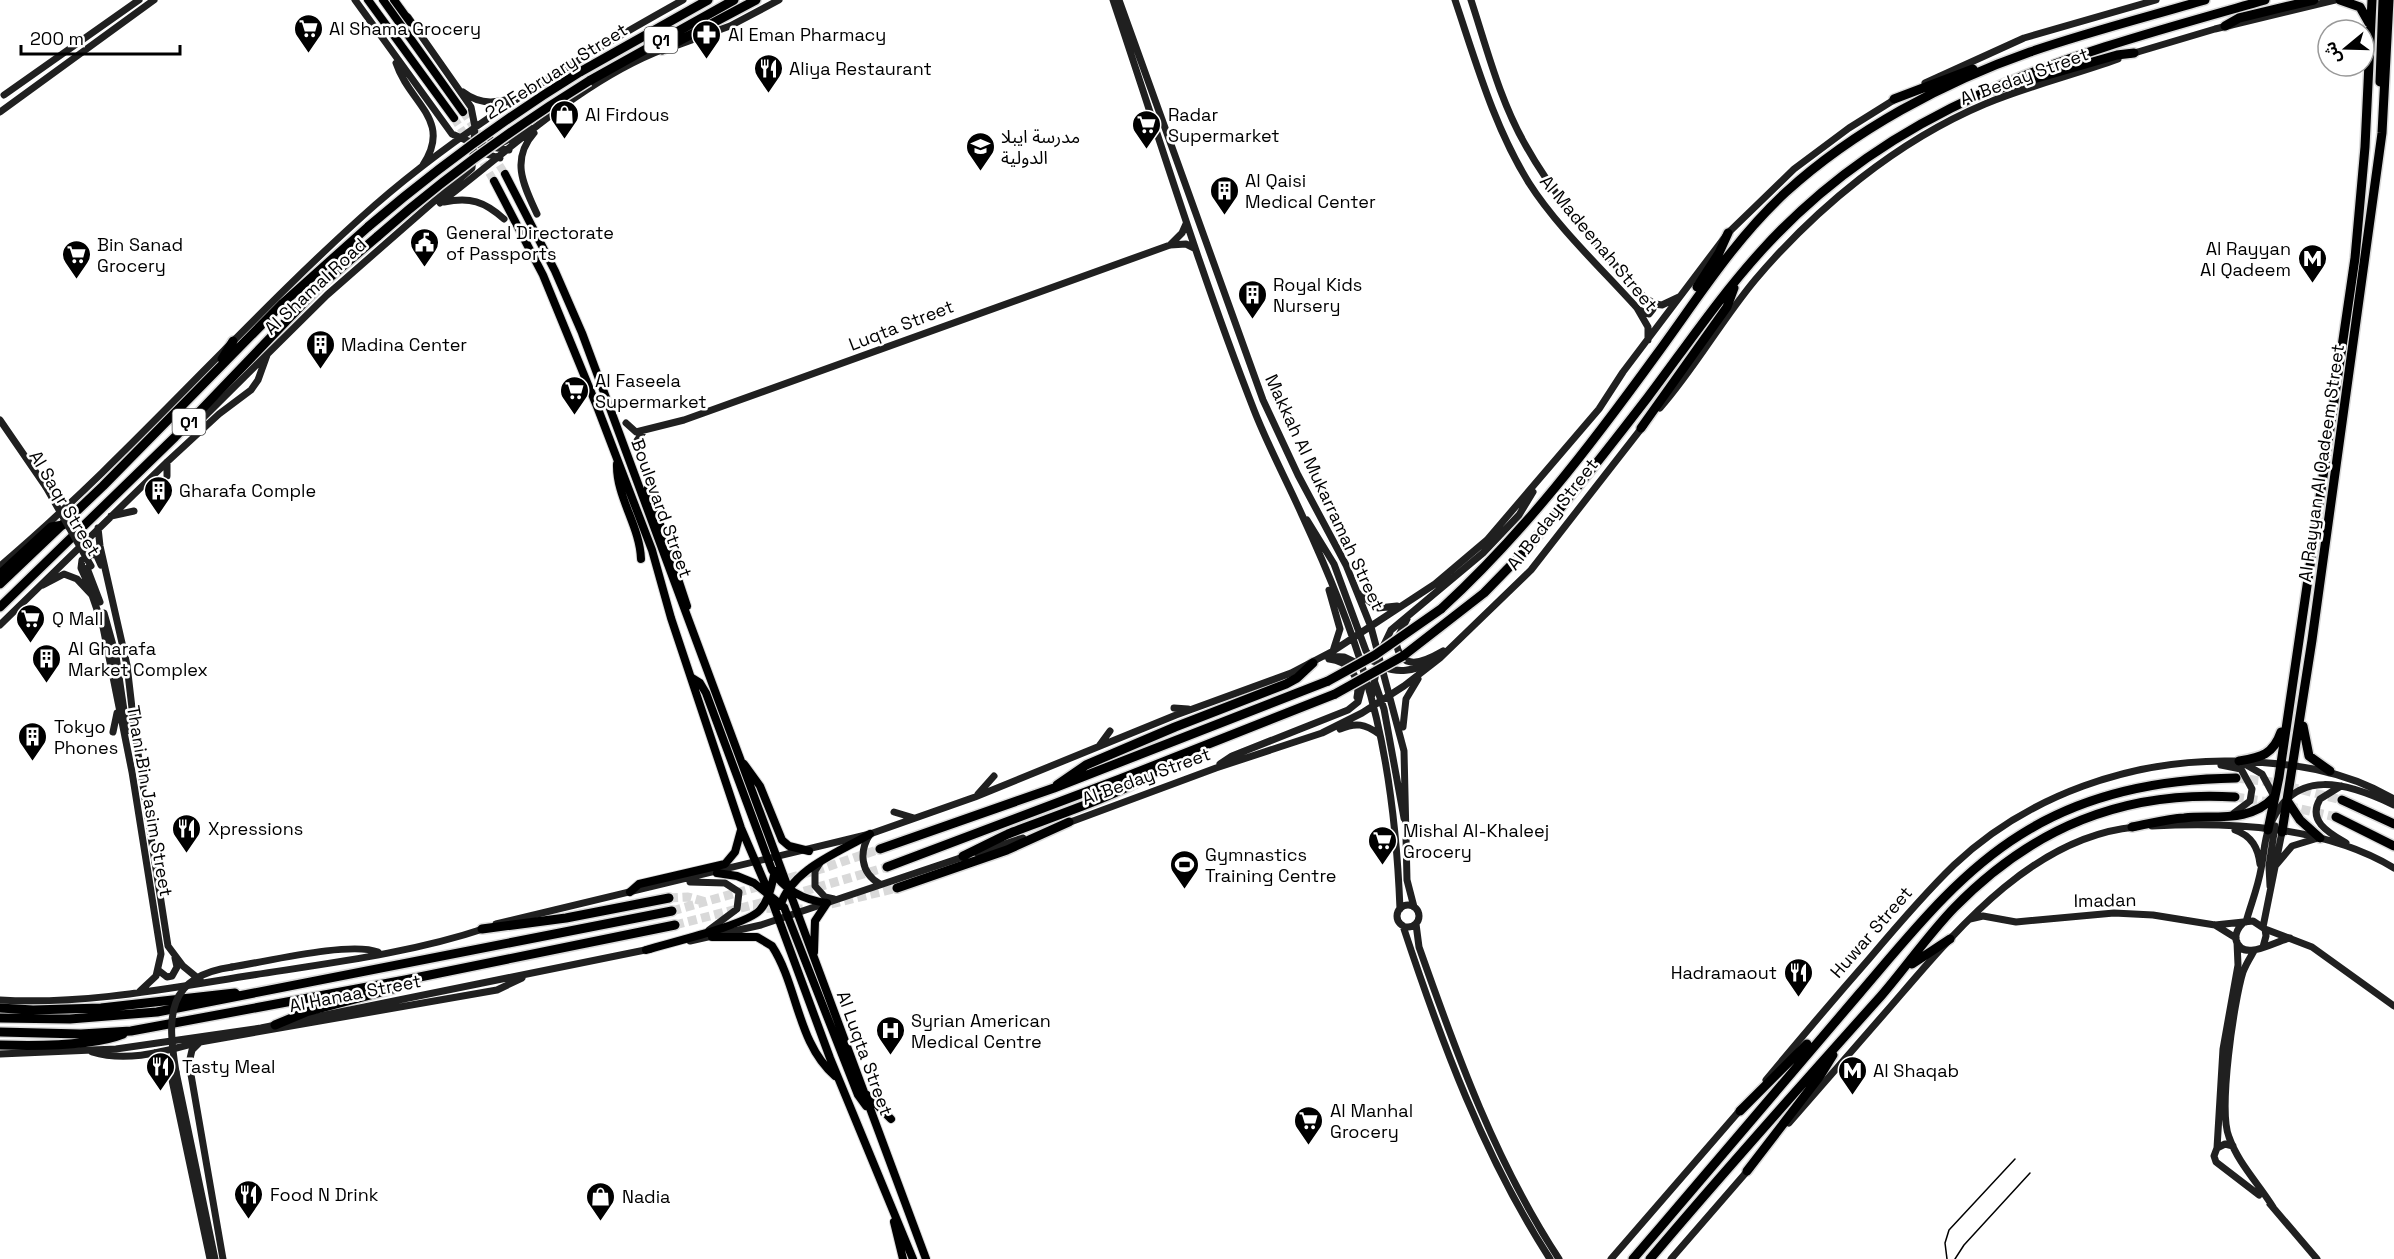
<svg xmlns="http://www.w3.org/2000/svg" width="2394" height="1259" viewBox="0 0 2394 1259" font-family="'Space Grotesk','Noto Sans Arabic',sans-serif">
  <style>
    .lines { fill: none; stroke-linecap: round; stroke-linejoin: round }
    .primary-tunnel { stroke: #d9d9d9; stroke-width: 8; stroke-dasharray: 8 4; stroke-linecap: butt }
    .highway-tunnel { stroke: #d9d9d9; stroke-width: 9; stroke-dasharray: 9 4.5; stroke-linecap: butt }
    .primary-casing { stroke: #dbdbdb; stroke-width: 10 }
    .highway-casing { stroke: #dbdbdb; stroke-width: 12 }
    .secondary { stroke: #202020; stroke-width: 7 }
    .primary { stroke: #000; stroke-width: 8 }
    .highway { stroke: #000; stroke-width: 9 }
    .tram { stroke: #000; stroke-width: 1.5 }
    .highway-bridge-casing { stroke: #dbdbdb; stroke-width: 12; stroke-linecap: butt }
    .secondary-bridge { stroke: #202020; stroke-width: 7 }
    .highway-bridge { stroke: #000; stroke-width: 9 }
    .labels { text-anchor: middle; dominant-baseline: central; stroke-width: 5; stroke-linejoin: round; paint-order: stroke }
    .shield { fill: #fff; stroke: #4c4c4c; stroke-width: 1.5 }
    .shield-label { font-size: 16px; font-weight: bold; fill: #000 }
    .poi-label { font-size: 18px; fill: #000; stroke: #fff; text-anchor: start }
    .street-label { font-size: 18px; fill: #000; stroke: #fff }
  </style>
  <rect width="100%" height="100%" fill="#fff"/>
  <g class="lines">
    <path class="primary-tunnel" d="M463 112 485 143
      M454 118 468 140
      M477 152 494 181
      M493 155 505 174"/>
    <path class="highway-tunnel" d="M2236 778 2271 782 2342 800
      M2235 797 2269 802 2336 817
      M791 895 887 867
      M669 898 688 897 706 902
      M831 904 897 888
      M753 908 803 909
      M672 911 821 869 880 849
      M675 925 772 900"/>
    <defs>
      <path id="primary" d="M368 0 454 118
        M383 0 463 112
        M394 0 410 22
        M505 174 555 271 582 333 926 1259
        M494 181 543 275 598 409 652 550 671 618 741 828 769 893 830 1058 913 1259
        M617 464C616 497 640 526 641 559
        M648 488 687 606
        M692 678 700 683 706 693 772 870C784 890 804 900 827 903
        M744 764 760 786 782 840 789 846 809 851
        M717 873 737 876 754 883 784 907 858 1095 866 1106
        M630 892 639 884 725 864 735 852 741 830
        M780 906C793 868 838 853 870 834
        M712 937H757L772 946C798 986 797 1043 835 1076
        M646 950C668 943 747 925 760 910 769 900 772 884 775 871
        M814 952 815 921 827 903
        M867 1095 891 1119
        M894 1222 903 1259"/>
      <path id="highway" d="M2340 0 2360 7 2369 23
        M2225 26 2239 18 2314 0
        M662 50 756 0
        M580 72 708 0
        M589 81 734 0
        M2380 82 2383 0
        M1995 90 2117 55 2134 53
        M1894 99 1973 69
        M1697 287 1719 253 1728 233
        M222 359 233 341
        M1641 428 1727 307 1734 288
        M0 574 51 527 63 525
        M0 584 103 486 283 303 369 226
        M0 607 175 437 321 285 378 236
        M1441 609C1524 533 1591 445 1657 354 1698 298 1734 240 1786 192 1854 130 1944 82 2030 52 2088 32 2147 17 2205 0
        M1403 656 1484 593 1525 551C1567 501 1608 449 1648 397 1685 348 1720 296 1762 250 1901 97 2075 54 2265 0
        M2303 726 2309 756 2330 771
        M2239 761C2261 757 2273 755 2281 732
        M1057 785 1086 765 1175 727 1286 684 1297 678 1313 663
        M2342 800 2394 824
        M2288 802 2300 820 2320 838
        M2336 817 2394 846
        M2132 827C2149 824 2167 819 2184 818 2215 815 2250 823 2274 797
        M2268 830 2279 777 2355 258 2365 147 2372 0
        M2282 832 2312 640 2382 133 2389 0
        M880 849 1054 788 1328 681
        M963 856C978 849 993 841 1008 834 1042 820 1147 787 1166 762
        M887 867 1120 779 1335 694
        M897 888 1007 850 1069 822
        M482 929 566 918 669 898
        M1912 964 1950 939
        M0 1008 33 1010 101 1008 235 993
        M0 1018 70 1019 157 1012 672 911
        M275 1025 306 1012 393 989 403 982
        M0 1032 81 1034 131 1031 405 980 675 925
        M0 1045C33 1046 93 1046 123 1034
        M1740 1111 1807 1044
        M1747 1171 1820 1076 1833 1055
        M1633 1259C1709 1171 1784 1082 1859 994 1908 937 1956 875 2020 835 2084 794 2160 779 2236 778
        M1650 1259C1725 1170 1803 1083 1881 996 1906 967 1928 935 1954 908 2032 828 2123 790 2235 797"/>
    </defs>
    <use href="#primary" class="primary-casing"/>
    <use href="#highway" class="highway-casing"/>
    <path class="secondary" d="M355 0 452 134 475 144 509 150
      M1113 0C1159 137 1201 275 1254 410 1268 446 1286 479 1302 515 1326 567 1349 621 1365 676 1388 750 1397 832 1400 909
      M1119 0 1263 400 1298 475 1346 565 1371 627 1404 751 1407 880 1414 907
      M1455 0C1476 62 1494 127 1529 183 1557 227 1602 269 1637 308L1648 327V340
      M1471 0C1487 49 1500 101 1526 146 1551 191 1584 229 1617 267 1628 279 1645 305 1662 305L1679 297
      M678 45 730 26 779 0
      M2131 54 2215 29 2335 0
      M396 63C409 103 453 120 423 165
      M1925 83 2024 38 2156 0
      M463 92C481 106 499 103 520 96
      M4 95 139 0
      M0 112 154 0
      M488 132 491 141 498 145 530 128
      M534 133C510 160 524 186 537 214
      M479 152 500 158
      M444 202C470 197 484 201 504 219
      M440 203C510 150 582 80 664 49
      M1170 245 1182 233 1186 224
      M1639 310 1649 314 1653 309 1651 302
      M1660 408C1695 368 1721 321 1755 280 1816 208 1897 141 1985 104 2028 86 2074 75 2118 59
      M0 420 46 487
      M626 423 636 432 684 420 1170 245 1186 244 1194 248
      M185 431 201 420 327 295 472 168 475 127 471 107 408 17
      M636 449V442L643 432
      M167 476V462
      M111 516 134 511
      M1307 520 1334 564 1366 651 1373 661
      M98 528 100 546 127 665 135 734 168 946 183 966 200 980
      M0 566C132 454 245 320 375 205 467 125 577 59 683 0
      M87 568 100 602
      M43 585 64 574 77 579 92 595 103 627 132 772 161 954 156 976 140 991
      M90 588 81 568 82 560 93 554 97 556 101 565
      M1329 590 1340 629 1333 651
      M1360 594 1378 608 1397 606
      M104 613 116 656 127 731
      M1407 619 1396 641C1400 673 1424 662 1443 651
      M0 625 167 462 219 414 251 390 258 380 267 355
      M1326 656 1344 657 1361 665
      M1329 659C1349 661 1361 678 1357 697
      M1382 667C1399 673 1413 671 1429 663
      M1374 680 1384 709 1404 818
      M1372 695 1379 655 1391 630 1483 553 1519 515 1533 492
      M1174 708 1188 709
      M1403 727 1406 699 1418 679
      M1340 729C1356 722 1365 724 1379 734
      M113 732 117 713
      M1099 746 1110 731
      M2243 763 2262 774 2275 798
      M1220 764 1232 756 1348 710 1358 702 1364 680
      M2221 765 2241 769 2252 789 2250 801 2234 813
      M2341 786 2320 799C2307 821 2329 833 2346 843
      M978 794 994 776
      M894 812 914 818
      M1065 824 1216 768 1322 733 1362 713 1404 686 1440 658 1531 570 1644 425
      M2152 826C2233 822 2324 826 2394 868
      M2235 830C2252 836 2258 848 2260 864
      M870 834C859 851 860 873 880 884
      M977 853 1023 838
      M820 863 815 871V886L825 897 834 899
      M2276 865 2292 846 2318 838
      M690 882 725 883 739 892 737 909 709 930
      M2270 886 2269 866 2275 826
      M1397 916a11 11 0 1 1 22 0a11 11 0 1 1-22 0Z
      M1970 919 1983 916 2016 922 2114 913 2153 915 2215 925 2253 921 2265 929 2266 936 2263 947
      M2246 922C2251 904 2258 887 2261 869 2264 855 2264 840 2269 828 2293 765 2348 783 2394 805
      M2243 923C2238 928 2235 933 2236 940 2242 963 2275 941 2290 938
      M496 924 870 834 975 797 1176 715 1291 673 1333 651 1435 584 1487 540 1599 409 1623 372 1728 233 1794 169 1849 128 1897 98
      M1416 924 1419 947C1457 1055 1496 1163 1559 1259
      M2215 925 2236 938
      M1403 926C1441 1041 1484 1157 1550 1259
      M2263 927 2282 832
      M2265 929 2312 947 2394 1006
      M690 941 761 925 966 856
      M2254 951C2250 958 2246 964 2243 972 2234 1001 2218 1110 2229 1137 2238 1163 2258 1183 2273 1207
      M232 967C265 962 350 941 378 952
      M158 970 167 977 172 976 177 967 175 958
      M0 1000C85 1005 170 988 253 975 330 963 412 953 486 928
      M199 1043 192 1050 189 1063 223 1259
      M92 1052C128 1063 165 1051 200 1042L497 990 522 978
      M155 1053 163 1057 169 1066 210 1259
      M0 1054 116 1049 261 1028 650 949
      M176 1072 215 1259
      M1766 1080C1800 1039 1834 999 1869 959 1896 927 1924 894 1954 865 2028 795 2132 759 2233 761 2292 763 2342 769 2394 799
      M1789 1123C1823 1084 1857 1045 1891 1006 1954 933 2031 837 2135 827
      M2233 1146 2225 1144 2217 1148 2214 1156 2216 1162 2259 1195
      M2217 1148 2223 1049 2238 965 2237 942
      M2270 1204 2317 1259
      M1611 1259 1741 1109
      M1671 1259 1750 1168"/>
    <use href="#primary" class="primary"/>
    <use href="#highway" class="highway"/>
    <path class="tram" d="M1947 1259 1945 1243 1949 1230 2015 1159
      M1955 1259 1964 1245 2030 1173"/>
    <defs>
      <path id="highway-bridge" d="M369 226C436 169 505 118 580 72
        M378 236C444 178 513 128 589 81
        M1328 681 1375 655 1441 609
        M1335 694 1403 656"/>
    </defs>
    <use href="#highway-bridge" class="highway-bridge-casing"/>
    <path class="secondary-bridge" d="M46 487 91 566
      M176 1072C167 1017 166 976 232 967"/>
    <use href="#highway-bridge" class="highway-bridge"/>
  </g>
  <defs>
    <symbol id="supermarket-pin" viewBox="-11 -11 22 30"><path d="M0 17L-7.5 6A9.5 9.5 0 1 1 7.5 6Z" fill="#000" stroke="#fff"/><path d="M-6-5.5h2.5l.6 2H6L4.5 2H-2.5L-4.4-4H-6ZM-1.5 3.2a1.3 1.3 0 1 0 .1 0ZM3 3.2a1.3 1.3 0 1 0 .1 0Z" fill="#fff"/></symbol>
    <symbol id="pharmacy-pin" viewBox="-11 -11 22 30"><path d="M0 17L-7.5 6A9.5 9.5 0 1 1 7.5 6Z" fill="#000" stroke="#fff"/><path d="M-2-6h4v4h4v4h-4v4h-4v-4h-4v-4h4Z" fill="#fff"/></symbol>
    <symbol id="restaurant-pin" viewBox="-11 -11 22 30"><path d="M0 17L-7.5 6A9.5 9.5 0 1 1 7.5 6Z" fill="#000" stroke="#fff"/><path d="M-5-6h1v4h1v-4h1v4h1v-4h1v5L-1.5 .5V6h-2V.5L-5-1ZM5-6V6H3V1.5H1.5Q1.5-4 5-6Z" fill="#fff"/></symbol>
    <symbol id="shop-pin" viewBox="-11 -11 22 30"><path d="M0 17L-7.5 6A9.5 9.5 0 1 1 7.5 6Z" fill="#000" stroke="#fff"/><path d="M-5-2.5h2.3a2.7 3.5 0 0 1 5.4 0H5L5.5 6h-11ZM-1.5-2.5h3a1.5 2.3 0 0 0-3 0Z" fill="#fff"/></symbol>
    <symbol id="school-pin" viewBox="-11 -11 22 30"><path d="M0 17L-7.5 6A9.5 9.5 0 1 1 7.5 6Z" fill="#000" stroke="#fff"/><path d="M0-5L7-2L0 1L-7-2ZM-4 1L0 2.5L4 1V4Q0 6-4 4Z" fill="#fff"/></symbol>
    <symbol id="building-pin" viewBox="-11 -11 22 30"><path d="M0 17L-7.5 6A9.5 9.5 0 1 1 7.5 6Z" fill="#000" stroke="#fff"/><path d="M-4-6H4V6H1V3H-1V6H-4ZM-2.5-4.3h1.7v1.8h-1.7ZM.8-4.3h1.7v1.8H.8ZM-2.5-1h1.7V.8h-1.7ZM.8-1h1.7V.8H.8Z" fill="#fff"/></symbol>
    <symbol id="civic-pin" viewBox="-11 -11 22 30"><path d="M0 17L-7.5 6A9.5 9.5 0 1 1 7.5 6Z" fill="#000" stroke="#fff"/><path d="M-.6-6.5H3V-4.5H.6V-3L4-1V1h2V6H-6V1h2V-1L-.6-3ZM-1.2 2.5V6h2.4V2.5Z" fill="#fff"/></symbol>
    <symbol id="metro-pin" viewBox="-11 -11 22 30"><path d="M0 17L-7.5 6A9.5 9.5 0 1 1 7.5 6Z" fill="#000" stroke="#fff"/><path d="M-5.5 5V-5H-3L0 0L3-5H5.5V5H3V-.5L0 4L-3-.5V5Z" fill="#fff"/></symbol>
    <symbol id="stadium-pin" viewBox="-11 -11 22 30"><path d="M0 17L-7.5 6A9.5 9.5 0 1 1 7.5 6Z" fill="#000" stroke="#fff"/><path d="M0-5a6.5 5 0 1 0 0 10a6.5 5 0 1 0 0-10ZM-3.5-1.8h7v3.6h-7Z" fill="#fff"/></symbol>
    <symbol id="hospital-pin" viewBox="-11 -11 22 30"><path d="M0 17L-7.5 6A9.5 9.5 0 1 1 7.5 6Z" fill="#000" stroke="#fff"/><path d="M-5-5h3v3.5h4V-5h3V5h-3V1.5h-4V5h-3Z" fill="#fff"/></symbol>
  </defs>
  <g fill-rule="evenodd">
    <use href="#supermarket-pin" x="292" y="12" width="33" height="45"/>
    <use href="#pharmacy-pin" x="690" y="18" width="33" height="45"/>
    <use href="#restaurant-pin" x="752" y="52" width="33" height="45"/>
    <use href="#shop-pin" x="548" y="98" width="33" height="45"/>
    <use href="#supermarket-pin" x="1130" y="108" width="33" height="45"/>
    <use href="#school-pin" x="964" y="130" width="33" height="45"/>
    <use href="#building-pin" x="1208" y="174" width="33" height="45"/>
    <use href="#civic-pin" x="408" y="226" width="33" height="45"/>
    <use href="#supermarket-pin" x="60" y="238" width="33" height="45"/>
    <use href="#metro-pin" x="2296" y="242" width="33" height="45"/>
    <use href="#building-pin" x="1236" y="278" width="33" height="45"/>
    <use href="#building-pin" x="304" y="328" width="33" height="45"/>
    <use href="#supermarket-pin" x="558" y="374" width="33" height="45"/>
    <use href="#building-pin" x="142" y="474" width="33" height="45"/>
    <use href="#supermarket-pin" x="14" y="602" width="33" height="45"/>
    <use href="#building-pin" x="30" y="642" width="33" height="45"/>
    <use href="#building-pin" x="16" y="720" width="33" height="45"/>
    <use href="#restaurant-pin" x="170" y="812" width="33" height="45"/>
    <use href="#supermarket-pin" x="1366" y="824" width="33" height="45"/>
    <use href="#stadium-pin" x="1168" y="848" width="33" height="45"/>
    <use href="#restaurant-pin" x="1782" y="956" width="33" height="45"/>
    <use href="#hospital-pin" x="874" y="1014" width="33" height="45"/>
    <use href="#restaurant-pin" x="144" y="1050" width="33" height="45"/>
    <use href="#metro-pin" x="1836" y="1054" width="33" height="45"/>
    <use href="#supermarket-pin" x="1292" y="1104" width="33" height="45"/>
    <use href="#restaurant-pin" x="232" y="1178" width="33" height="45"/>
    <use href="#shop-pin" x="584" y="1180" width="33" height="45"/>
  </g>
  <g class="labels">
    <g class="shield">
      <rect x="644.5" y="27" width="33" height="26" rx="4.5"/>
      <rect x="172.5" y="409" width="33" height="26" rx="4.5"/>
    </g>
    <g class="shield-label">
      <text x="661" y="40">Q1</text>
      <text x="189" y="422">Q1</text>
    </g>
    <g class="poi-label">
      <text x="329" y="28">Al Shama Grocery</text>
      <text x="728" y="34">Al Eman Pharmacy</text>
      <text x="789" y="68">Aliya Restaurant</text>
      <text x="585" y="114">Al Firdous</text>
      <text x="1168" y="114">Radar<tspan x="1168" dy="21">Supermarket</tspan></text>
      <text x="1001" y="136">مدرسة ايبلا<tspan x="1001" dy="21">الدولية</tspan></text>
      <text x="1245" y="180">Al Qaisi<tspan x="1245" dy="21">Medical Center</tspan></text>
      <text x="446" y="232">General Directorate<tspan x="446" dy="21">of Passports</tspan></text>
      <text x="97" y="244">Bin Sanad<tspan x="97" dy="21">Grocery</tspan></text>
      <text x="2291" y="248" text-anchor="end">Al Rayyan<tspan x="2291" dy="21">Al Qadeem</tspan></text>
      <text x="1273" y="284">Royal Kids<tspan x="1273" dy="21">Nursery</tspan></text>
      <text x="341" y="344">Madina Center</text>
      <text x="595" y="380">Al Faseela<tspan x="595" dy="21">Supermarket</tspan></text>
      <text x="179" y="490">Gharafa Comple</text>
      <text x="52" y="618">Q Mall</text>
      <text x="68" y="648">Al Gharafa<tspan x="68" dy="21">Market Complex</tspan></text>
      <text x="54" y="726">Tokyo<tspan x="54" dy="21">Phones</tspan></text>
      <text x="208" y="828">Xpressions</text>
      <text x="1403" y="830">Mishal Al-Khaleej<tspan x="1403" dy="21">Grocery</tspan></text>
      <text x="1205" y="854">Gymnastics<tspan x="1205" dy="21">Training Centre</tspan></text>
      <text x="1777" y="972" text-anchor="end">Hadramaout</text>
      <text x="911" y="1020">Syrian American<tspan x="911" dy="21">Medical Centre</tspan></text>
      <text x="182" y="1066">Tasty Meal</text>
      <text x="1873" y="1070">Al Shaqab</text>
      <text x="1330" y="1110">Al Manhal<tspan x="1330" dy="21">Grocery</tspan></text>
      <text x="270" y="1194">Food N Drink</text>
      <text x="622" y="1196">Nadia</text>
    </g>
    <g class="street-label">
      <text transform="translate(556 71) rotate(-32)">22 February Street</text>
      <text transform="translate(2024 76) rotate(-20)">Al Beday Street</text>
      <text transform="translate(1599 243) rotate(50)">Al Madeenah Street</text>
      <text transform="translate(315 286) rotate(-43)">Al Shamal Road</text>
      <text transform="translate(901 325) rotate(-21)">Luqta Street</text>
      <text transform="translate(2321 463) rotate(-82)">Al Rayyan Al Qadeem Street</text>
      <text transform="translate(1325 492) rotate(65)">Makkah Al Mukarramah Street</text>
      <text transform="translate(65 503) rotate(59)">Al Saqr Street</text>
      <text transform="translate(662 508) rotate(70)">Boulevard Street</text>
      <text transform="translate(1552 514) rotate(-52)">Al Beday Street</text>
      <text transform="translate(1146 776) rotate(-20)">Al Beday Street</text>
      <text transform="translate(150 801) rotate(80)">Thani Bin Jasim Street</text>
      <text transform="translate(2105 900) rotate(-1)">Imadan</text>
      <text transform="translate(1871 932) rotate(-49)">Huwar Street</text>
      <text transform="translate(355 993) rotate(-11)">Al Hanaa Street</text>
      <text transform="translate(865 1053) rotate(70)">Al Luqta Street</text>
    </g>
  </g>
  <g transform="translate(2346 48) rotate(251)"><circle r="28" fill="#ffffff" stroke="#999999" stroke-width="1.5"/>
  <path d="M0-4.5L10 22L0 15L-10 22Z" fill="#000000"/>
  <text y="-9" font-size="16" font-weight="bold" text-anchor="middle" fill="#000000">ش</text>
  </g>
  <path d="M21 45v9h159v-9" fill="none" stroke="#000000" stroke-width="3"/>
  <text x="30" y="45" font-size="18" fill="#000000" stroke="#ffffff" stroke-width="4.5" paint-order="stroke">200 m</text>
</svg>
